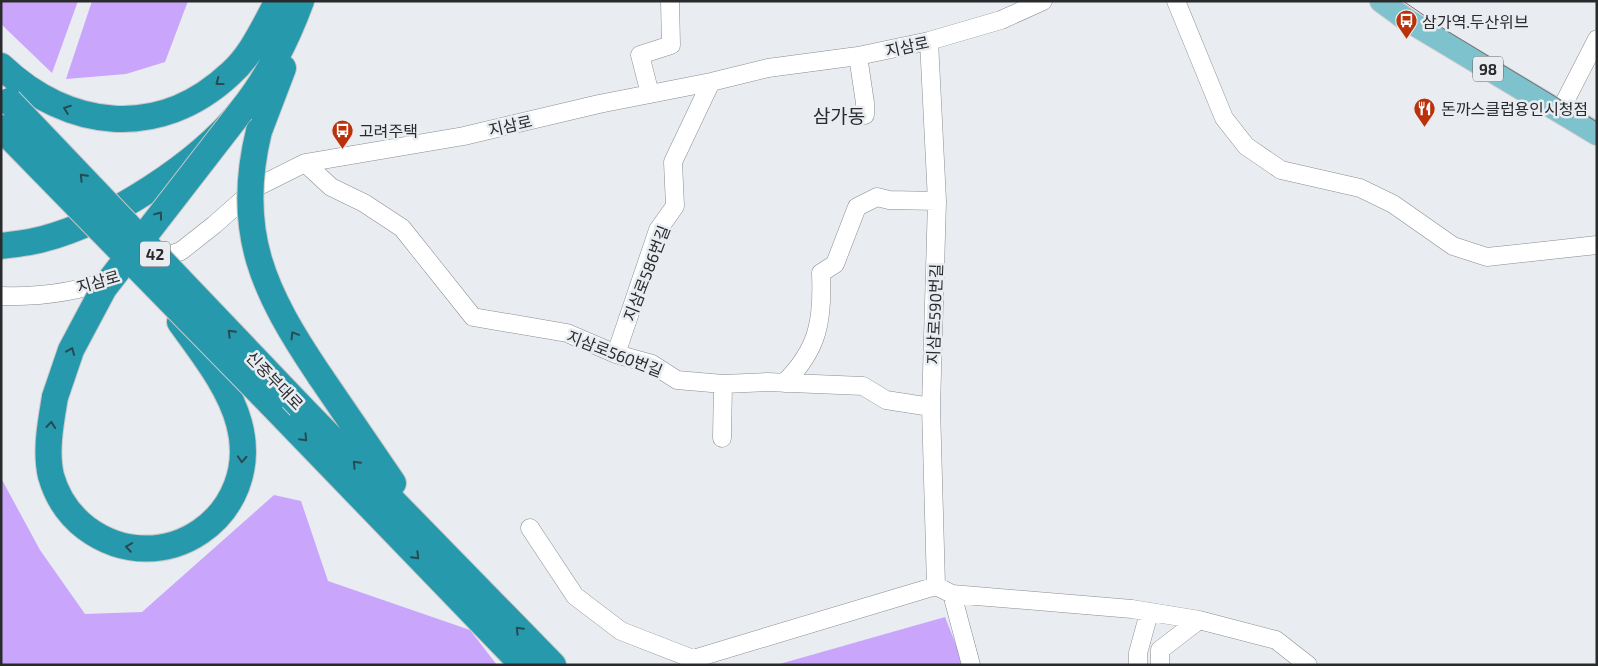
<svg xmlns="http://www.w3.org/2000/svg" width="1598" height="666" viewBox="0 0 1598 666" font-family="'Exo 2','Noto Sans KR',sans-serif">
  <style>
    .forest { fill: #caa5fc }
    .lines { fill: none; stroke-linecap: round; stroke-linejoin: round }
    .minor-casing { stroke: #898d90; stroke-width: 19 }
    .major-casing { stroke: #c7c8c8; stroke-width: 24 }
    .highway-casing { stroke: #c7c8c8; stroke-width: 28 }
    .minor { stroke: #fff; stroke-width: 18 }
    .major { stroke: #7dc2cd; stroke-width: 22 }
    .highway { stroke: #2699ac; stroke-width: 26 }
    .tram { stroke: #6e7072; stroke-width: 1 }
    .highway-bridge-casing { stroke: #c7c8c8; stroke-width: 28; stroke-linecap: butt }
    .highway-bridge { stroke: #2699ac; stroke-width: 26 }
    .oneway { stroke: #284b52 }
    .labels { text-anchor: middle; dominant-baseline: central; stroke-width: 5; stroke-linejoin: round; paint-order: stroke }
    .shield { fill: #e9edf1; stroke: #636467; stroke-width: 1 }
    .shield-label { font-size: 15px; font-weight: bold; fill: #292a2c }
    .poi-label { font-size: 16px; fill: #292a2c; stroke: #e9edf1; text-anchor: start }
    .street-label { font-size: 16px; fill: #292a2c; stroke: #e9edf1 }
    .quarter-label { font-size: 19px; fill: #292a2c; stroke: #e9edf1 }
  </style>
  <rect width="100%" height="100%" fill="#e9edf1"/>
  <path class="forest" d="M1 1H78L52 73 1 24Z
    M92 1H188L165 62 126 74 66 79Z
    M1 478 40 550 85 614 142 612 274 495 301 501 328 581 470 630 497 665H1Z
    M945 617 964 665H776Z"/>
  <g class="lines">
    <defs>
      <path id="minor" d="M1176 1 1224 118 1246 146 1281 170 1360 188 1393 204 1453 246 1487 257 1597 245
        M929 41 937 201 931 407 936 586
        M858 56 865 103V115
        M650 94 640 55 671 45 670 1
        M1560 111 1597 39
        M305 163 331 187 364 203 402 228 473 317 567 333 616 354 652 364 677 380 723 384 722 438
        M151 262 181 251 214 225 257 187 305 163 464 136 599 104 711 82 768 68 858 56 929 41 1001 20 1043 1
        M1 296C39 297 79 292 113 278
        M616 354 658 230 675 206 673 162 711 82
        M784 383C819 349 823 319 821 273L835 264 857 207 877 197 889 200 937 201
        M723 384 767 382 863 386 886 400 931 407
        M530 528 575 596 621 631 693 659 936 586 952 594 1132 609 1199 620 1276 640 1308 665
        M952 594 971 665
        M1138 665V653L1149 613
        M1160 665V650L1199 620"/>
      <path id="major" d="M1381 1 1407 20 1597 134"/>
      <path id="highway" d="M1 66C68 130 159 140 230 74 252 55 264 26 278 1
        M259 131 283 68
        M1 246C15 244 29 243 43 239 109 222 198 164 241 111 266 80 287 39 301 1
        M320 376 393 483
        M55 397C51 421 45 451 51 476 57 497 69 515 86 528 163 585 264 515 239 423 229 386 202 353 180 322
        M270 403 523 665
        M300 406 553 665"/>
    </defs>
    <use href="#minor" class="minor-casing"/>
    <use href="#major" class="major-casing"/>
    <use href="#highway" class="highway-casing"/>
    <use href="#minor" class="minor"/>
    <use href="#major" class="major"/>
    <use href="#highway" class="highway"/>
    <path class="tram" d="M1403 1 1447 31 1597 122"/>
    <defs>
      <path id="highway-bridge" d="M9 101 300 406
        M1 128 270 403
        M259 131C234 232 264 293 320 376
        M55 397 71 350 104 288 241 111"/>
    </defs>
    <use href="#highway-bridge" class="highway-bridge-casing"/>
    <use href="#highway-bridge" class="highway-bridge"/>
  </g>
  <defs><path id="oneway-chevron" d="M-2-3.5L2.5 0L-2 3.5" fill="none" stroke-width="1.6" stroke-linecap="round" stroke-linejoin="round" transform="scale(1.25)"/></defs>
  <g class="oneway">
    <use href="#oneway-chevron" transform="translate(219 82) rotate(143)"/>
    <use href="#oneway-chevron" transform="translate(67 109) rotate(-160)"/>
    <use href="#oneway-chevron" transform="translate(83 177) rotate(-134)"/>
    <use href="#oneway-chevron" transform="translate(159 215) rotate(-53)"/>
    <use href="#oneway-chevron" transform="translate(231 333) rotate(-134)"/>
    <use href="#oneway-chevron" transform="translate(294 335) rotate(-121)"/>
    <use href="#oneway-chevron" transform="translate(71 351) rotate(-67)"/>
    <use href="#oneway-chevron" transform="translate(51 425) rotate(-84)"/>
    <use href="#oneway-chevron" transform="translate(304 438) rotate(47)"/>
    <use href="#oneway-chevron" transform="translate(242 459) rotate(93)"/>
    <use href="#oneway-chevron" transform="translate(356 464) rotate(-134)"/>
    <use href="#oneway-chevron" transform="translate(129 547) rotate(-171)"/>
    <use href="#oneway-chevron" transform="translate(416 556) rotate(46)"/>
    <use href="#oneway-chevron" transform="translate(519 630) rotate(-134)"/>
  </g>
  <defs>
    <symbol id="bus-pin" viewBox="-11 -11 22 30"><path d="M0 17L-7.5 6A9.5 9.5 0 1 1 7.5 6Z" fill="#bb3109" stroke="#e9edf1"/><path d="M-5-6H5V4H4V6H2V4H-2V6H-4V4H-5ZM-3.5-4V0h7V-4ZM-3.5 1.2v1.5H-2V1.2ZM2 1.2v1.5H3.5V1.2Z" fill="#fff"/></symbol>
    <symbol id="restaurant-pin" viewBox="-11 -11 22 30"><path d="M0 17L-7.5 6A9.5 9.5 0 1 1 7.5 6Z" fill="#bb3109" stroke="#e9edf1"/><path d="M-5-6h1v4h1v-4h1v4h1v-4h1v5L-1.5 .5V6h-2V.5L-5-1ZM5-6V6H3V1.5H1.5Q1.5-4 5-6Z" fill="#fff"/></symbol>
  </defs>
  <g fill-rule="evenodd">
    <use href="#bus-pin" x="1394" y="8" width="25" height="34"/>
    <use href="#restaurant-pin" x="1412" y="96" width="25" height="34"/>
    <use href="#bus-pin" x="330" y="118" width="25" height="34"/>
  </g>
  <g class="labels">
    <g class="shield">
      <rect x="1473" y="56.5" width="30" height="25" rx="4"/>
      <rect x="140" y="241.5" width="30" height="25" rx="4"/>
    </g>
    <g class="shield-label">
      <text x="1488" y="69">98</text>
      <text x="155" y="254">42</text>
    </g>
    <g class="poi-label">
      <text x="1422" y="21">삼가역.두산위브</text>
      <text x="1441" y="108">돈까스클럽용인시청점</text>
      <text x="359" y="130">고려주택</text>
    </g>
    <g class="street-label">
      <text transform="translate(907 46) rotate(-12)">지삼로</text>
      <text transform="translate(510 125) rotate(-13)">지삼로</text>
      <text transform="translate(646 273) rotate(-69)">지삼로586번길</text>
      <text transform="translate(98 281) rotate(-16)">지삼로</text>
      <text transform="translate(934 314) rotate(-88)">지삼로590번길</text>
      <text transform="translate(615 353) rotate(21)">지삼로560번길</text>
      <text transform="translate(275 380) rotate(46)">신중부대로</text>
    </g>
    <g class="quarter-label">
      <text x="839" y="115">삼가동</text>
    </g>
  </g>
  <rect width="1598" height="666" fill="none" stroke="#292a2c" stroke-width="5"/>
</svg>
